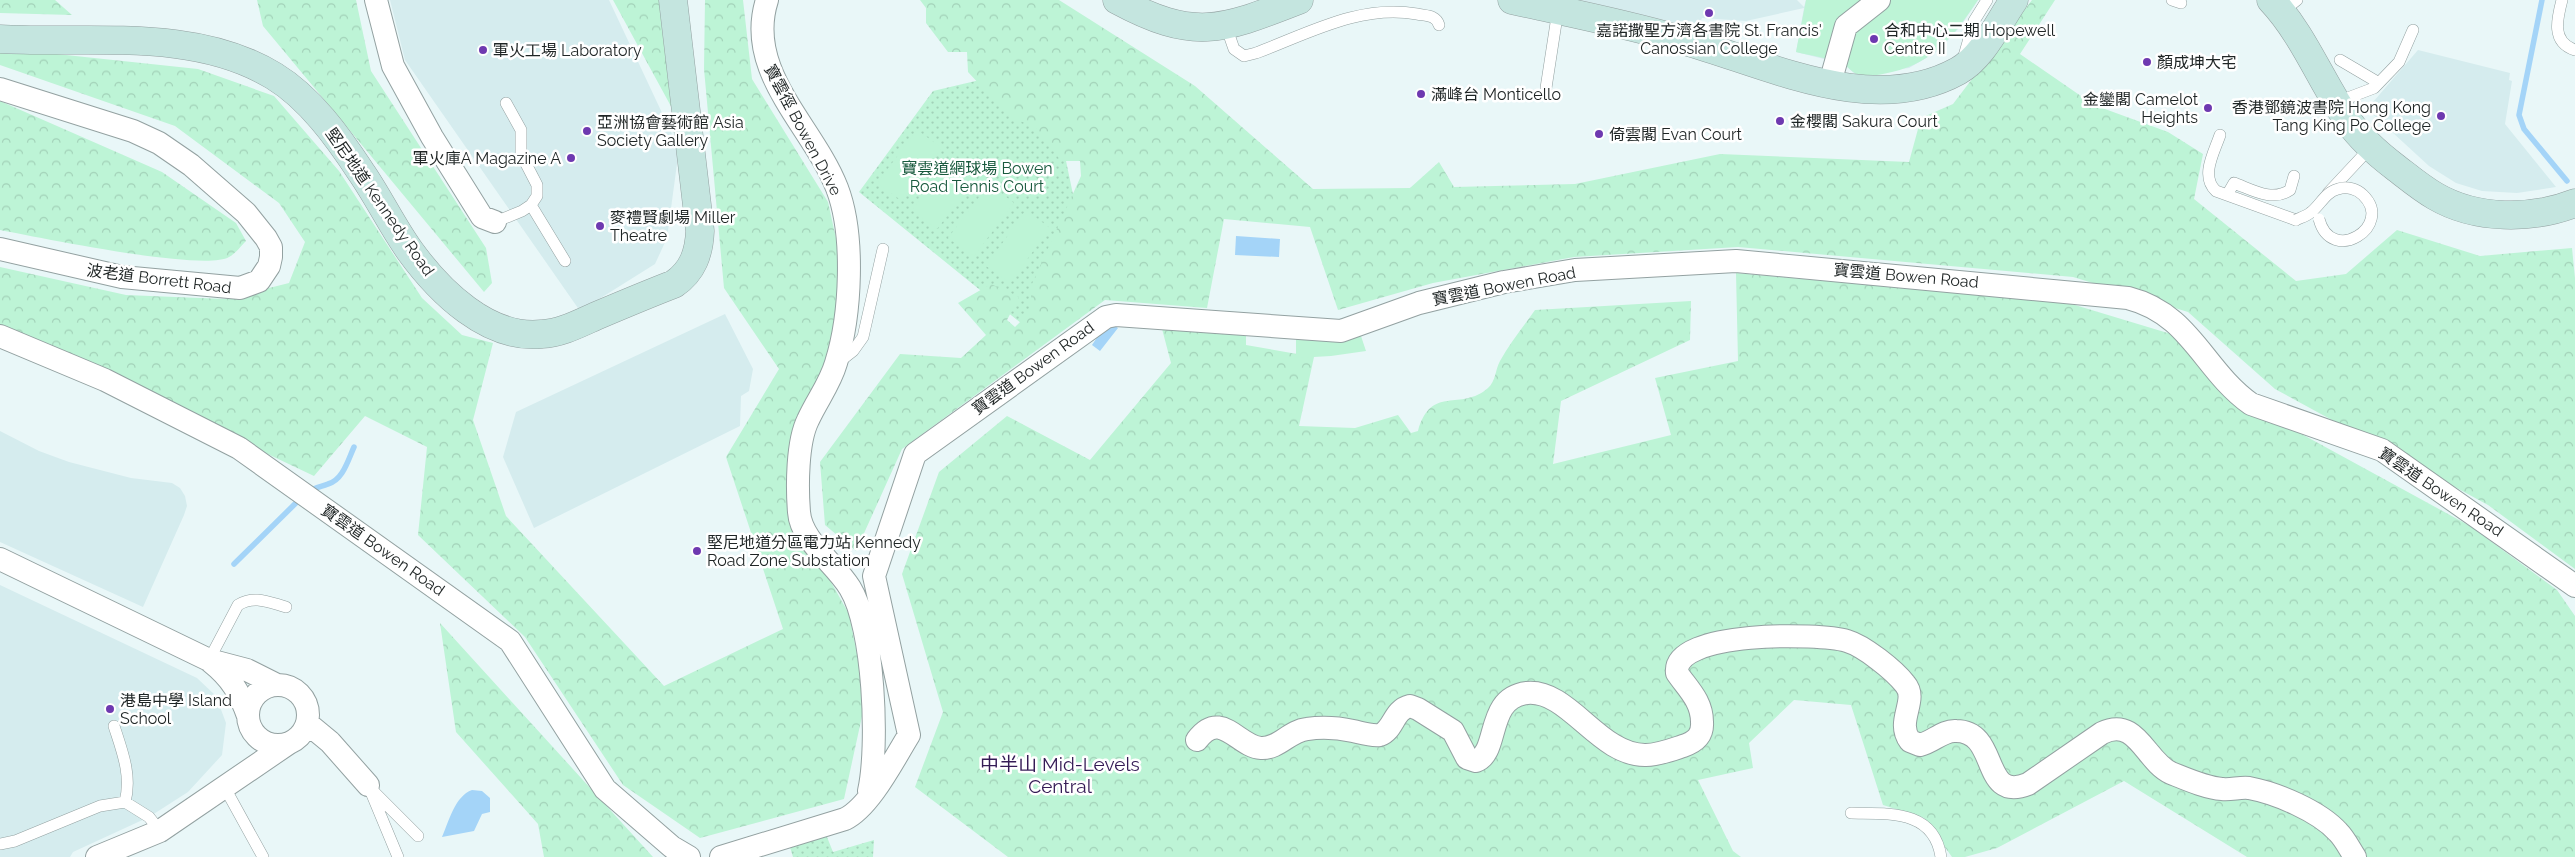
<svg xmlns="http://www.w3.org/2000/svg" width="2575" height="857" viewBox="0 0 2575 857" font-family="Raleway,'Noto Sans TC',sans-serif">
  <style>
    .built { fill: #d5ecee }
    .grass { fill: url(#grass-dots) }
    .forest { fill: url(#forest-crowns) }
    .garden { fill: #bdf4d6 }
    .water { fill: #a4d4f8 }
    .lines { fill: none; stroke-linecap: round; stroke-linejoin: round }
    .stream { stroke: #a4d4f8; stroke-width: 5.5 }
    .lane-casing { stroke: #93a1a1; stroke-width: 12 }
    .street-casing { stroke: #93a1a1; stroke-width: 24 }
    .secondary-casing { stroke: #93a1a1; stroke-width: 29 }
    .lane { stroke: #fff; stroke-width: 11 }
    .street { stroke: #fff; stroke-width: 22 }
    .secondary { stroke: #c4e5df; stroke-width: 28 }
    .lane-bridge-casing { stroke: #93a1a1; stroke-width: 12; stroke-linecap: butt }
    .lane-bridge { stroke: #fff; stroke-width: 11 }
    .poi-dot { fill: #6e39b0; stroke: #fff; stroke-width: 2 }
    .labels { text-anchor: middle; dominant-baseline: central; stroke-width: 5; stroke-linejoin: round; paint-order: stroke }
    .poi-label { font-size: 16px; fill: #1f2525; stroke: #fff; text-anchor: start }
    .street-label { font-size: 16px; fill: #1f2525; stroke: #fff }
    .park-label { font-size: 16px; fill: #195a3e; stroke: #fff }
    .quarter-label { font-size: 19px; fill: #341b55; stroke: #fff }
  </style>
  <defs>
    <pattern id="grass-dots" width="8" height="8" patternUnits="userSpaceOnUse" patternTransform="scale(1.25)"><rect width="8" height="8" fill="#bdf4d6"/><path d="M2 2h.1M6 6h.1" fill="none" stroke="#a2d1b8" stroke-width="1.8" stroke-linecap="round"/></pattern>
    <pattern id="forest-crowns" width="20" height="18" patternUnits="userSpaceOnUse" patternTransform="scale(1.25)"><rect width="20" height="18" fill="#bdf4d6"/><path d="M2 6a3 3 0 1 1 6 0M12 15a3 3 0 1 1 6 0" fill="none" stroke="#a2d1b8"/></pattern>
  </defs>
  <rect width="100%" height="100%" fill="#e9f7f8"/>
  <path class="built" d="M390 0H609L679 149 667 238 655 264 580 311 405 60Z
    M1580 0H1797L1804 7 1806 0H1978L1960 27 1938 51 1909 68 1855 74 1846 66 1836 62 1796 52 1804 8 1746 21 1702 18 1698 28Z
    M2418 50 2510 73 2509 80 2512 81 2505 124 2556 187 2517 193 2482 191 2456 183 2429 166 2367 109Z
    M725 314 753 369 749 391 741 396 740 426 534 528 503 457 516 412Z
    M0 431 39 451 69 462 131 478 172 483 180 488 185 496 187 506 184 515 143 607 0 542Z
    M0 585 197 678 216 696 226 723 222 755 188 792 149 817 73 852 70 857H0Z"/>
  <path class="grass" d="M984 79 1031 102 1065 156 1075 204 1027 328 859 192 933 91Z
    M825 832 833 852 874 840 873 857H793L789 844Z"/>
  <path class="forest" d="M0 0H55L72 15 0 13Z
    M257 0H356L371 71 486 248 492 283 484 292 263 26Z
    M613 0H664L673 110Z
    M705 0H743L752 79 828 202 841 261 833 362 791 511 849 614 866 698 844 799 700 838 623 785 525 637 418 535 427 447 365 416 314 476 0 327V267L126 295 225 299 289 283 305 242 279 203 175 126 0 65V48L198 69 274 96 339 171 422 298 462 335 493 343 473 420 506 516 664 686 783 629 726 457 779 369 724 288 704 69Z
    M920 0H1059L1195 86 1313 189 1410 188 1439 162 1454 187 1575 184 1720 154 1909 162 1921 118 1953 104 2032 0H2055L2020 54 2094 105 2168 132 2203 154 2194 199 2296 281 2346 274 2397 230 2480 256 2572 248 2575 278V569L2488 505 2275 389 2188 312 2073 277 1738 247 1574 257 1433 283 1338 310 1310 227 1224 219 1207 308 1105 300 902 449 856 551 825 525 820 462 900 354 961 358 986 335 958 303 991 284 1019 297 1007 320 1015 327 1031 311V286L1081 176 1080 161H1061L1037 129 1008 115 968 72 967 52H948L926 23V8Z
    M0 101 162 172 236 223 246 241C241 246 235 254 229 257 204 272 37 237 0 230Z
    M1736 273 2065 302 2171 334 2256 409 2470 526 2557 590 2575 616V857H2247L2124 781 1997 848 1965 857H1952L1924 818 1883 805 1851 705 1794 700 1749 743 1753 768 1698 780 1733 851 1741 857H1008L915 787 943 712 902 574 939 472 1007 416 1090 460 1171 363 1161 325 1246 332V345L1314 357 1299 426 1355 428 1398 415 1411 433 1418 431C1431 384 1461 412 1488 388 1496 381 1495 370 1500 361 1510 343 1524 326 1535 310L1691 301 1690 340 1561 401 1553 464 1671 435 1655 378 1738 361Z
    M440 623 653 857H544L538 824 456 732Z"/>
  <path class="garden" d="M1806 0H1978C1954 35 1935 62 1892 72 1880 75 1870 77 1857 74 1853 73 1849 68 1845 65 1831 58 1812 56 1796 52Z
    M917 130 942 148 902 201 877 183Z
    M952 157 978 176 937 229 912 210Z
    M989 184 1014 203 974 256 948 238Z
    M1026 210 1050 228 1010 283 986 266Z
    M1296 333 1361 336 1366 351 1331 356 1296 358Z"/>
  <path class="water" d="M1236 236 1280 239 1279 257 1235 255Z
    M1108 321 1118 328 1100 351 1092 345Z
    M472 790 482 791 490 798V812L482 814 474 831 442 837C449 821 455 796 472 790Z"/>
  <g class="lines">
    <path class="stream" d="M2542 0 2519 115 2524 129 2567 181
      M309 492C315 487 321 487 328 484 343 480 348 460 354 447
      M234 564 302 497"/>
    <defs>
      <path id="lane" d="M2172 0 2181 3
        M2562 0C2557 19 2551 42 2575 50
        M2282 12 2297 0
        M1226 26 1234 49 1244 56 1256 53C1309 33 1360 4 1417 14 1427 16 1436 15 1439 25
        M2340 60 2379 83
        M1962 63 1974 21 1987 0
        M1546 88 1558 10
        M2337 102 2374 88 2399 62 2413 30
        M2220 135C2214 153 2200 176 2216 191L2296 220
        M2328 193 2371 147
        M2227 195 2234 183C2253 190 2272 202 2290 190L2294 176
        M531 205 565 261
        M495 222 522 211 531 205 537 196V185L521 154V130L506 103
        M839 362 853 351 863 337 883 249
        M209 660 238 605C254 595 268 602 286 607
        M114 726C122 751 132 775 125 802
        M368 785 398 857
        M225 788 263 857
        M372 790 418 836
        M1851 813C1888 814 1934 809 1941 857
        M0 844 15 841 100 806 125 802 149 817 160 831"/>
      <path id="street" d="M376 0 393 66 432 137 482 217 495 222
        M767 0C744 72 813 126 837 188 855 235 851 315 836 363 830 384 817 400 808 420 797 442 797 487 799 512 801 541 835 563 850 588 874 627 879 746 869 791
        M1830 83 1846 26 1879 0
        M0 89 133 131 159 143 191 165 246 213 266 238 271 247V257L269 266 259 281 240 288 122 277 0 249
        M0 336 105 380 239 448 510 641 605 789 672 847 689 857
        M0 559 209 660 247 670 277 685
        M211 662C231 678 240 693 248 716
        M248 715a30 30 0 1 1 60 0a30 30 0 1 1-60 0Z
        M307 723 330 742 368 785
        M1197 740C1221 708 1238 747 1261 748 1279 749 1289 731 1307 729 1321 727 1339 728 1353 731 1362 733 1370 736 1380 735 1394 730 1393 710 1410 706L1418 709 1453 731 1467 758 1476 761C1500 752 1485 698 1527 693 1569 689 1599 756 1646 755 1658 755 1671 750 1683 746 1695 742 1703 736 1702 722 1702 701 1688 689 1677 673 1672 630 1820 633 1847 641 1864 646 1894 670 1905 684 1919 700 1895 721 1910 741L1920 745C1933 742 1943 730 1956 731 2000 731 1980 803 2028 784L2102 733C2137 716 2145 761 2171 773 2186 779 2206 788 2222 789 2231 790 2240 787 2249 788 2276 793 2319 811 2338 832 2345 839 2349 848 2355 857
        M97 857 160 831 289 743
        M721 857 845 819C870 807 894 759 909 735L874 576 915 454 1106 317 1116 315 1341 331 1419 303 1504 282 1575 270 1736 261 2128 298C2191 314 2203 370 2251 404L2382 450 2575 586"/>
      <path id="secondary" d="M1117 0C1195 42 1222 30 1299 0
        M1512 0C1570 13 1628 24 1685 41 1770 65 1873 118 1958 71 1983 57 1998 23 2014 0
        M2271 0C2304 35 2321 82 2349 122 2361 139 2378 154 2395 167 2408 177 2421 188 2435 196 2476 220 2532 220 2575 203
        M0 39C90 44 194 27 274 76 310 98 338 137 361 172 379 198 392 226 410 251 439 291 488 340 542 334 561 333 578 324 596 316 622 305 648 294 674 284 693 271 699 253 700 231L673 0"/>
    </defs>
    <use href="#lane" class="lane-casing"/>
    <use href="#street" class="street-casing"/>
    <use href="#secondary" class="secondary-casing"/>
    <use href="#lane" class="lane"/>
    <use href="#street" class="street"/>
    <use href="#secondary" class="secondary"/>
    <defs>
      <path id="lane-bridge" d="M2296 220C2300 218 2306 216 2310 213 2320 206 2325 192 2338 189 2347 186 2357 189 2363 195 2395 226 2331 266 2319 219"/>
    </defs>
    <use href="#lane-bridge" class="lane-bridge-casing"/>
    <use href="#lane-bridge" class="lane-bridge"/>
  </g>
  <g class="poi-dot">
    <circle cx="1709" cy="13" r="5"/>
    <circle cx="1874" cy="39" r="5"/>
    <circle cx="483" cy="50" r="5"/>
    <circle cx="2147" cy="62" r="5"/>
    <circle cx="1421" cy="94" r="5"/>
    <circle cx="2208" cy="108" r="5"/>
    <circle cx="2441" cy="116" r="5"/>
    <circle cx="1780" cy="121" r="5"/>
    <circle cx="587" cy="131" r="5"/>
    <circle cx="1599" cy="134" r="5"/>
    <circle cx="571" cy="158" r="5"/>
    <circle cx="600" cy="226" r="5"/>
    <circle cx="697" cy="551" r="5"/>
    <circle cx="110" cy="709" r="5"/>
  </g>
  <g class="labels">
    <g class="poi-label">
      <text x="1709" y="30" text-anchor="middle">嘉諾撒聖方濟各書院 St. Francis'<tspan x="1709" dy="18">Canossian College</tspan></text>
      <text x="1884" y="30">合和中心二期 Hopewell<tspan x="1884" dy="18">Centre II</tspan></text>
      <text x="493" y="50">軍火工場 Laboratory</text>
      <text x="2157" y="62">顏成坤大宅</text>
      <text x="1431" y="94">滿峰台 Monticello</text>
      <text x="2198" y="99" text-anchor="end">金鑾閣 Camelot<tspan x="2198" dy="18">Heights</tspan></text>
      <text x="2431" y="107" text-anchor="end">香港鄧鏡波書院 Hong Kong<tspan x="2431" dy="18">Tang King Po College</tspan></text>
      <text x="1790" y="121">金櫻閣 Sakura Court</text>
      <text x="597" y="122">亞洲協會藝術館 Asia<tspan x="597" dy="18">Society Gallery</tspan></text>
      <text x="1609" y="134">倚雲閣 Evan Court</text>
      <text x="561" y="158" text-anchor="end">軍火庫A Magazine A</text>
      <text x="610" y="217">麥禮賢劇場 Miller<tspan x="610" dy="18">Theatre</tspan></text>
      <text x="707" y="542">堅尼地道分區電力站 Kennedy<tspan x="707" dy="18">Road Zone Substation</tspan></text>
      <text x="120" y="700">港島中學 Island<tspan x="120" dy="18">School</tspan></text>
    </g>
    <g class="street-label">
      <text transform="translate(803 130) rotate(62)">寶雲徑 Bowen Drive</text>
      <text transform="translate(380 202) rotate(55)">堅尼地道 Kennedy Road</text>
      <text transform="translate(1906 276) rotate(5)">寶雲道 Bowen Road</text>
      <text transform="translate(159 279) rotate(7)">波老道 Borrett Road</text>
      <text transform="translate(1504 286) rotate(-11)">寶雲道 Bowen Road</text>
      <text transform="translate(1033 368) rotate(-36)">寶雲道 Bowen Road</text>
      <text transform="translate(2441 492) rotate(34)">寶雲道 Bowen Road</text>
      <text transform="translate(383 550) rotate(35)">寶雲道 Bowen Road</text>
    </g>
    <g class="park-label">
      <text x="977" y="168">寶雲道網球場 Bowen<tspan x="977" dy="18">Road Tennis Court</tspan></text>
    </g>
    <g class="quarter-label">
      <text x="1060" y="764">中半山 Mid-Levels<tspan x="1060" dy="22">Central</tspan></text>
    </g>
  </g>
</svg>
